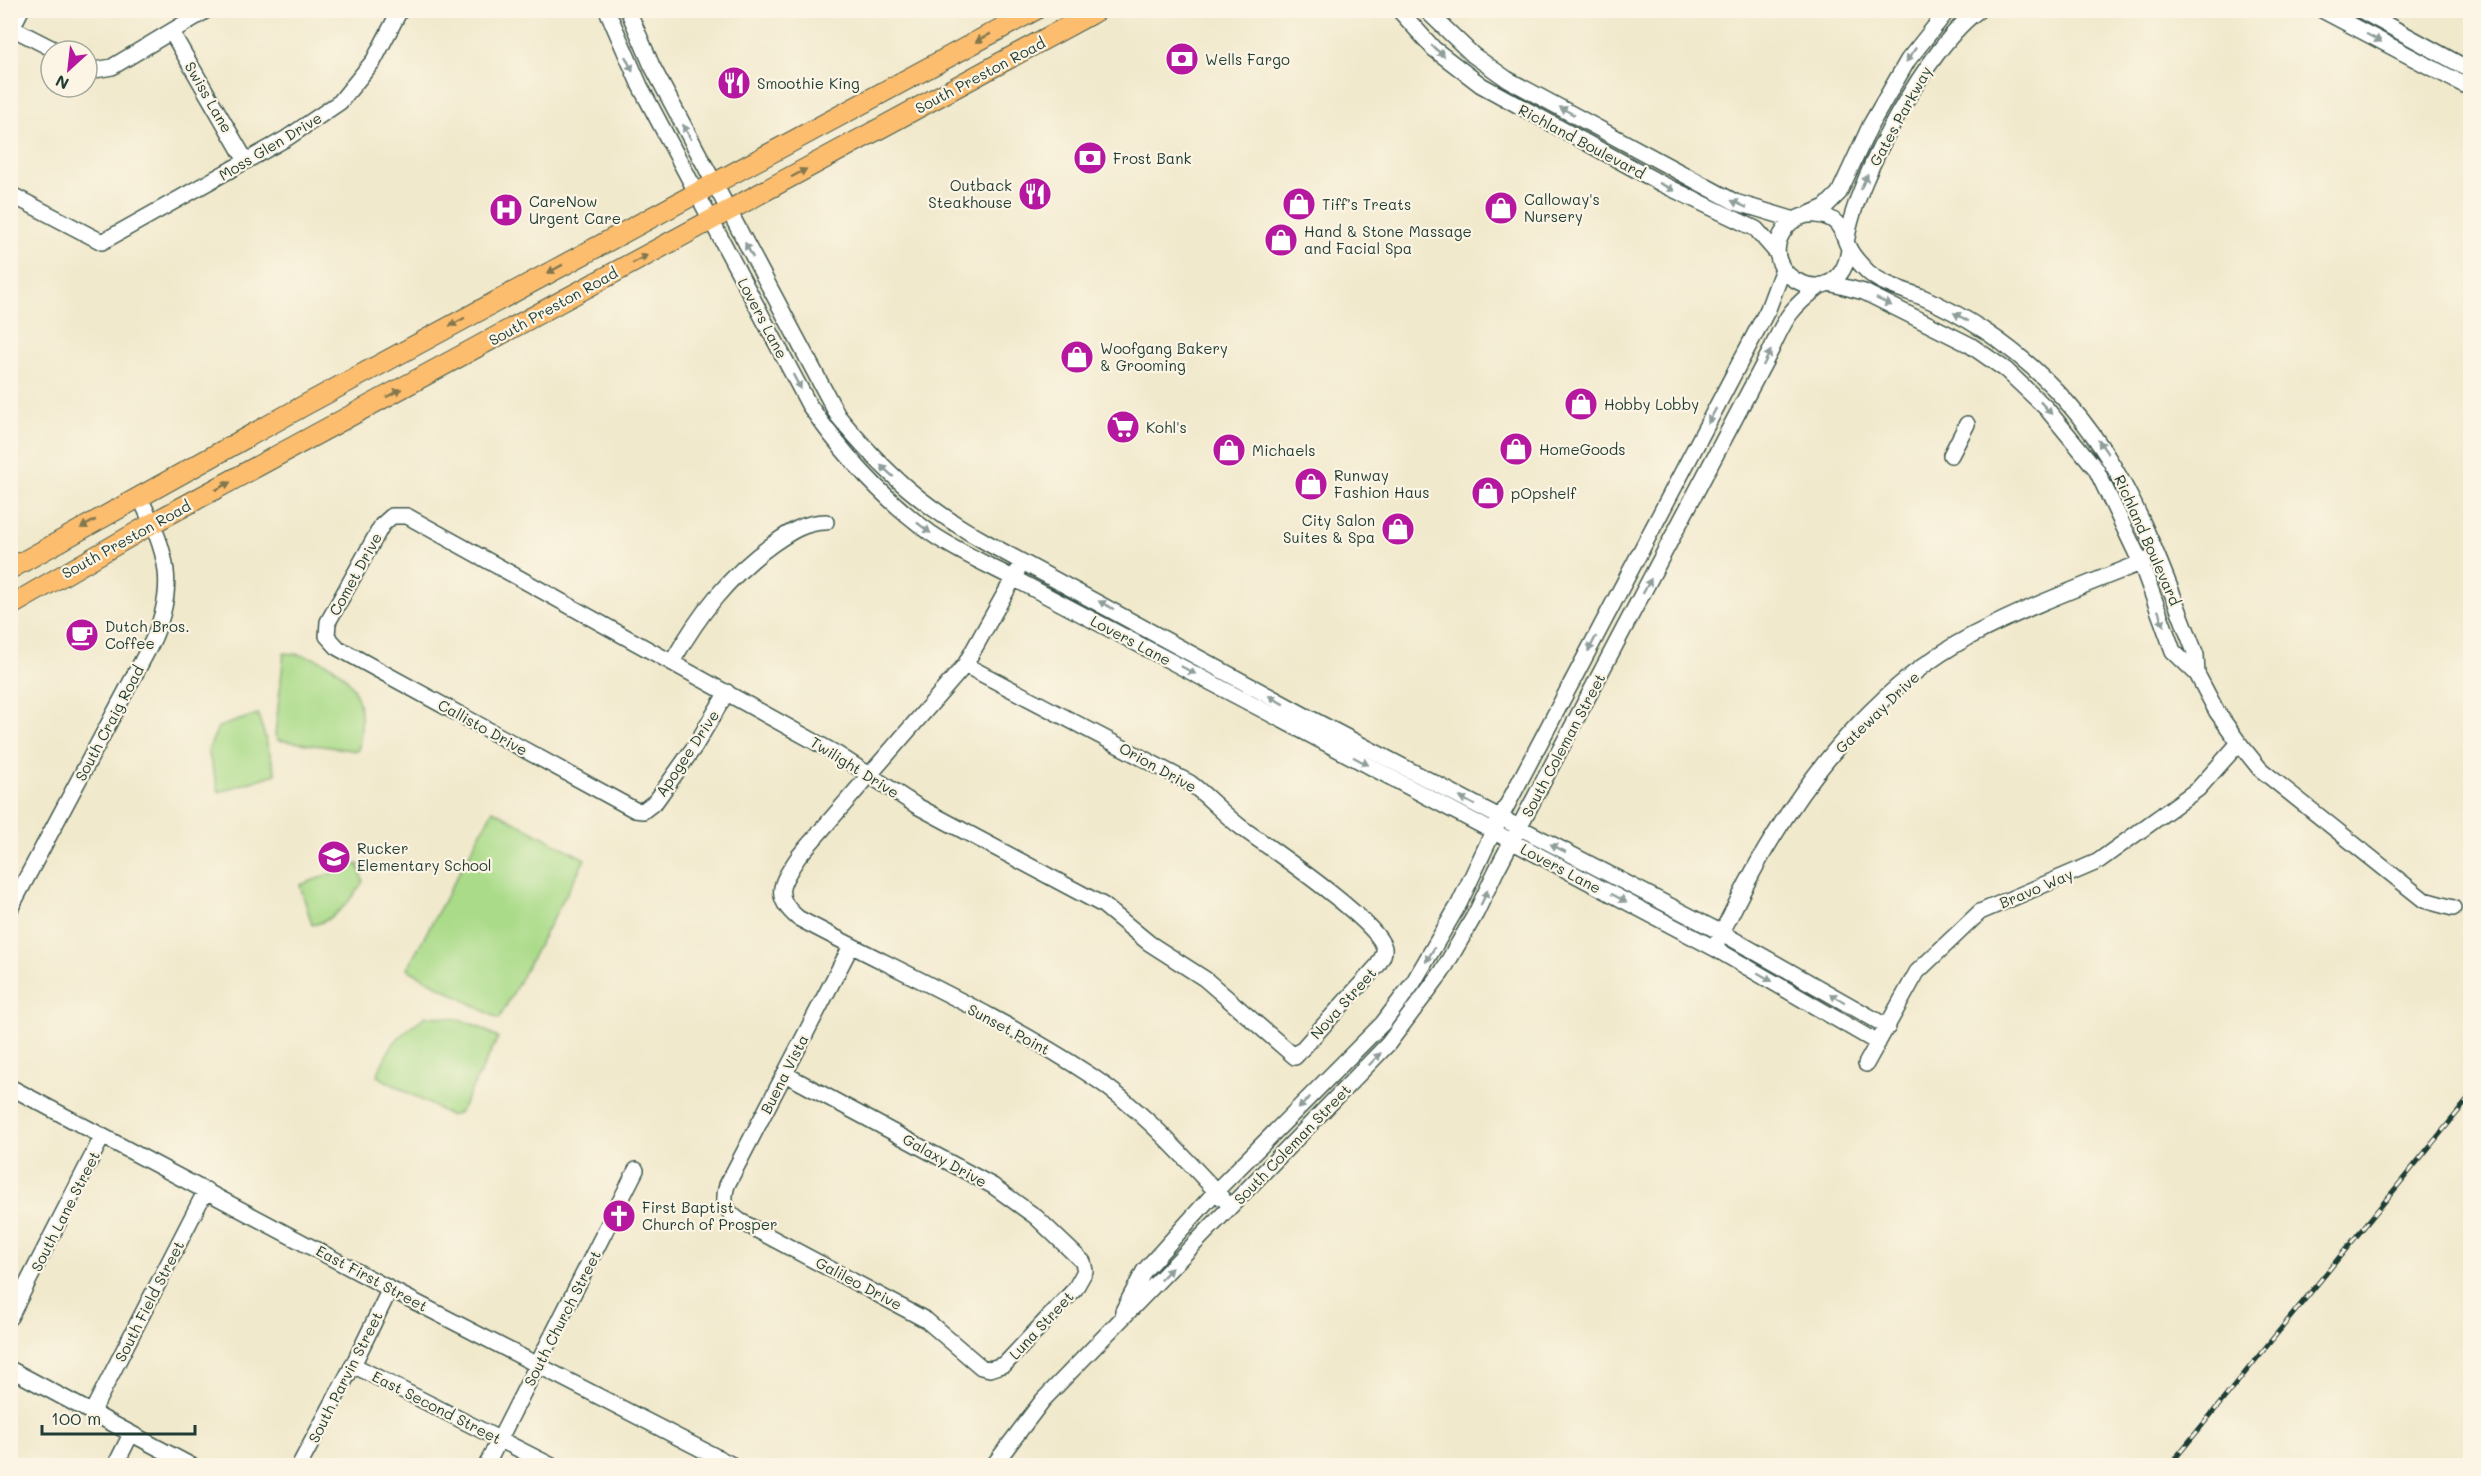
<svg xmlns="http://www.w3.org/2000/svg" width="2481" height="1476" viewBox="0 0 2481 1476" font-family="Mali,sans-serif">
  <style>
    .green { fill: #aadb89; stroke: #648c5e; stroke-width: 1.5 }
    .lines { fill: none; stroke-linecap: round; stroke-linejoin: round }
    .minor-casing { stroke: #3e574b; stroke-width: 18 }
    .major-casing { stroke: #3e574b; stroke-width: 22 }
    .minor { stroke: #fff; stroke-width: 15 }
    .major { stroke: #fcbd6e; stroke-width: 20 }
    .rail-casing { stroke: #1f3d34; stroke-width: 5 }
    .rail { stroke: #fcf5e5; stroke-width: 3; stroke-dasharray: 9; stroke-linecap: butt }
    .oneway { fill: #82774e }
    .oneway2 { fill: #8f9e9a }
    .labels { text-anchor: middle; dominant-baseline: central; stroke-width: 4.5; stroke-linejoin: round; paint-order: stroke }
    .poi-label { font-size: 15px; fill: #1f3d34; stroke: #fcf5e5; text-anchor: start }
    .street-label { font-size: 15px; fill: #1f3d34; stroke: #fcf5e5 }
  </style>
  <rect width="100%" height="100%" fill="#fcf5e5"/>
  <filter id="ink" filterUnits="userSpaceOnUse"><feTurbulence type="fractalNoise" baseFrequency=".0167" numOctaves="2"/><feDisplacementMap in="SourceGraphic" scale="12" xChannelSelector="R" yChannelSelector="G"/><feConvolveMatrix kernelMatrix="1 2 1 2 8 2 1 2 1" color-interpolation-filters="sRGB"/></filter>
  <filter id="wash" filterUnits="userSpaceOnUse"><feTurbulence type="fractalNoise" baseFrequency=".008" numOctaves="4" result="noise"/><feDisplacementMap in="SourceGraphic" scale="24" xChannelSelector="R" yChannelSelector="G"/><feGaussianBlur stdDeviation="1.35" result="paint"/><feColorMatrix in="noise" values="0 0 0 0 0 0 0 0 0 0 0 0 0 0 0 0 0 1.4 0 .05"/><feComposite in="paint" operator="in"/></filter>
  <g filter="url(#wash)">
    <rect width="100%" height="100%" fill="#f1e9cc"/>
    <path class="green" d="M284 653C344 657 371 691 358 751L278 740 275 735Z
      M258 714 276 774 219 792 208 751 218 727Z
      M493 810 585 859 499 1019 407 969Z
      M358 864 363 881C353 899 333 922 312 925L300 885Z
      M426 1016C458 1017 471 1021 498 1038L460 1112 451 1116 377 1076C390 1043 397 1036 426 1016Z"/>
  </g>
  <g filter="url(#ink)">
    <g class="lines">
      <defs>
        <path id="minor" d="M607 10 640 86 809 405C843 454 883 499 932 534 957 551 986 564 1013 578L1714 948 1878 1043
          M628 10 652 66 838 416C886 474 924 508 991 545L1302 714 1722 933 1888 1027
          M1399 10 1434 49 1481 85 1662 184 1756 229 1777 253
          M1426 10 1473 55 1507 79 1735 202 1795 220
          M2322 10 2470 88
          M2360 10 2470 70
          M10 27 57 51
          M12 28 21 10
          M172 33 246 161
          M87 66 95 70 112 67 207 10
          M10 194 102 242 287 138 340 102 374 60 400 10
          M1809 214 1825 207 1839 193 1871 124 1908 60 1948 10
          M1847 238C1856 179 1930 43 1979 10
          M1849 250C1839 319 1751 275 1785 229 1792 219 1804 214 1816 215 1844 217 1841 236 1851 252 1855 259 1862 266 1868 272 1883 285 1904 290 1922 297 1943 306 1965 318 1985 331 2110 414 2145 523 2196 655L2197 674
          M1829 283 1864 292 1970 345 2006 370 2046 408 2096 469 2141 563 2173 651 2197 674 2217 712 2239 743 2260 769 2424 900 2453 908
          M1951 455 1967 424
          M1017 572 965 665 799 856C783 881 770 895 798 918 894 969 999 1015 1090 1075 1141 1108 1182 1155 1223 1199
          M672 662C699 615 728 576 773 544 790 532 805 522 826 522
          M727 692 695 746 656 801 643 811 635 810 338 648 327 636 328 622 382 525 392 516H407L837 754 917 806 1103 905 1149 943 1205 979 1295 1057 1378 965C1381 959 1385 954 1384 948 1378 921 1267 846 1242 828 1223 814 1209 797 1190 783L965 665
          M10 909 150 646C179 587 167 552 139 496
          M1717 942C1734 909 1750 874 1770 842 1818 762 1887 680 1971 636 2028 606 2091 583 2150 559
          M1866 1064 1917 972 1980 912 2097 862 2198 789 2239 743
          M785 1074 993 1186 1036 1217 1083 1262 1085 1271 1075 1289 1005 1364 990 1369 981 1367 926 1320 740 1221C725 1211 722 1202 727 1185L851 946
          M10 1087 390 1289 734 1466
          M1123 1311 1144 1271 1216 1191 1383 1023 1413 983 1459 904 1493 832 1768 309 1783 269
          M10 1317 102 1137
          M353 1365 552 1466
          M10 1369 192 1466
          M92 1412 206 1190
          M115 1466 131 1434
          M299 1466 353 1365 390 1289
          M486 1466 636 1170
          M993 1466 1043 1400 1388 1044 1442 972 1476 913 1496 871 1771 350C1786 316 1791 308 1821 285"/>
        <path id="major" d="M10 569 305 405 1035 10
          M10 606 153 523 1098 10"/>
      </defs>
      <use href="#minor" class="minor-casing"/>
      <use href="#major" class="major-casing"/>
      <use href="#minor" class="minor"/>
      <use href="#major" class="major"/>
      <defs>
        <path id="rail" d="M2169 1466 2470 1097"/>
      </defs>
      <use href="#rail" class="rail-casing"/>
      <use href="#rail" class="rail"/>
    </g>
    <defs><path id="oneway-solid" d="M-6-.8H1V-3.2L6.5 0L1 3.2V.8H-6Z" transform="scale(1.5)"/></defs>
    <g class="oneway">
      <use href="#oneway-solid" transform="translate(983 38) rotate(151)"/>
      <use href="#oneway-solid" transform="translate(799 173) rotate(-28)"/>
      <use href="#oneway-solid" transform="translate(640 259) rotate(-29)"/>
      <use href="#oneway-solid" transform="translate(555 269) rotate(151)"/>
      <use href="#oneway-solid" transform="translate(457 322) rotate(152)"/>
      <use href="#oneway-solid" transform="translate(394 393) rotate(-28)"/>
      <use href="#oneway-solid" transform="translate(223 486) rotate(-28)"/>
      <use href="#oneway-solid" transform="translate(88 524) rotate(151)"/>
    </g>
    <g class="oneway2">
      <use href="#oneway-solid" transform="translate(2374 38) rotate(28)"/>
      <use href="#oneway-solid" transform="translate(1438 51) rotate(41)"/>
      <use href="#oneway-solid" transform="translate(1911 55) rotate(124)"/>
      <use href="#oneway-solid" transform="translate(629 64) rotate(64)"/>
      <use href="#oneway-solid" transform="translate(1567 111) rotate(-152)"/>
      <use href="#oneway-solid" transform="translate(687 132) rotate(-119)"/>
      <use href="#oneway-solid" transform="translate(1864 182) rotate(-63)"/>
      <use href="#oneway-solid" transform="translate(1667 187) rotate(27)"/>
      <use href="#oneway-solid" transform="translate(1739 204) rotate(-155)"/>
      <use href="#oneway-solid" transform="translate(749 250) rotate(-118)"/>
      <use href="#oneway-solid" transform="translate(1884 302) rotate(26)"/>
      <use href="#oneway-solid" transform="translate(1961 317) rotate(-151)"/>
      <use href="#oneway-solid" transform="translate(1767 358) rotate(-63)"/>
      <use href="#oneway-solid" transform="translate(797 382) rotate(62)"/>
      <use href="#oneway-solid" transform="translate(2046 408) rotate(47)"/>
      <use href="#oneway-solid" transform="translate(1712 416) rotate(118)"/>
      <use href="#oneway-solid" transform="translate(2103 447) rotate(-125)"/>
      <use href="#oneway-solid" transform="translate(887 471) rotate(-138)"/>
      <use href="#oneway-solid" transform="translate(924 528) rotate(38)"/>
      <use href="#oneway-solid" transform="translate(1647 586) rotate(-62)"/>
      <use href="#oneway-solid" transform="translate(1106 605) rotate(-152)"/>
      <use href="#oneway-solid" transform="translate(2161 618) rotate(70)"/>
      <use href="#oneway-solid" transform="translate(1592 644) rotate(118)"/>
      <use href="#oneway-solid" transform="translate(1188 670) rotate(28)"/>
      <use href="#oneway-solid" transform="translate(1276 700) rotate(-151)"/>
      <use href="#oneway-solid" transform="translate(1361 761) rotate(28)"/>
      <use href="#oneway-solid" transform="translate(1467 801) rotate(-152)"/>
      <use href="#oneway-solid" transform="translate(1558 848) rotate(-153)"/>
      <use href="#oneway-solid" transform="translate(1484 898) rotate(-65)"/>
      <use href="#oneway-solid" transform="translate(1619 898) rotate(28)"/>
      <use href="#oneway-solid" transform="translate(1430 955) rotate(121)"/>
      <use href="#oneway-solid" transform="translate(1765 977) rotate(30)"/>
      <use href="#oneway-solid" transform="translate(1837 998) rotate(-151)"/>
      <use href="#oneway-solid" transform="translate(1375 1059) rotate(-46)"/>
      <use href="#oneway-solid" transform="translate(1304 1103) rotate(135)"/>
      <use href="#oneway-solid" transform="translate(1166 1274) rotate(-46)"/>
    </g>
  </g>
  <defs>
    <symbol id="bank-disc" viewBox="-11 -11 22 22"><circle r="9.5" fill="#b5179e" stroke="#fcf5e5"/><path d="M-6-4H6V4H-6ZM0-2.3a2.3 2.3 0 1 0 0 4.6a2.3 2.3 0 1 0 0-4.6Z" fill="#fff"/></symbol>
    <symbol id="restaurant-disc" viewBox="-11 -11 22 22"><circle r="9.5" fill="#b5179e" stroke="#fcf5e5"/><path d="M-5-6h1v4h1v-4h1v4h1v-4h1v5L-1.5 .5V6h-2V.5L-5-1ZM5-6V6H3V1.5H1.5Q1.5-4 5-6Z" fill="#fff"/></symbol>
    <symbol id="shop-disc" viewBox="-11 -11 22 22"><circle r="9.5" fill="#b5179e" stroke="#fcf5e5"/><path d="M-5-2.5h2.3a2.7 3.5 0 0 1 5.4 0H5L5.5 6h-11ZM-1.5-2.5h3a1.5 2.3 0 0 0-3 0Z" fill="#fff"/></symbol>
    <symbol id="hospital-disc" viewBox="-11 -11 22 22"><circle r="9.5" fill="#b5179e" stroke="#fcf5e5"/><path d="M-5-5h3v3.5h4V-5h3V5h-3V1.5h-4V5h-3Z" fill="#fff"/></symbol>
    <symbol id="supermarket-disc" viewBox="-11 -11 22 22"><circle r="9.5" fill="#b5179e" stroke="#fcf5e5"/><path d="M-6-5.5h2.5l.6 2H6L4.5 2H-2.5L-4.4-4H-6ZM-1.5 3.2a1.3 1.3 0 1 0 .1 0ZM3 3.2a1.3 1.3 0 1 0 .1 0Z" fill="#fff"/></symbol>
    <symbol id="cafe-disc" viewBox="-11 -11 22 22"><circle r="9.5" fill="#b5179e" stroke="#fcf5e5"/><path d="M-5.5-4.5H6V0H3Q3 3.5 0 3.5H-2.5Q-5.5 3.5-5.5 0ZM3-3.2v2h1.7v-2ZM-6 4.5H4V6H-6Z" fill="#fff"/></symbol>
    <symbol id="school-disc" viewBox="-11 -11 22 22"><circle r="9.5" fill="#b5179e" stroke="#fcf5e5"/><path d="M0-5L7-2L0 1L-7-2ZM-4 1L0 2.5L4 1V4Q0 6-4 4Z" fill="#fff"/></symbol>
    <symbol id="church-disc" viewBox="-11 -11 22 22"><circle r="9.5" fill="#b5179e" stroke="#fcf5e5"/><path d="M-1.2-6h2.4v3.5h3.3v2.4h-3.3V6h-2.4V-.1h-3.3v-2.4h3.3Z" fill="#fff"/></symbol>
  </defs>
  <g fill-rule="evenodd">
    <use href="#bank-disc" x="1163" y="40" width="38" height="38"/>
    <use href="#restaurant-disc" x="715" y="64" width="38" height="38"/>
    <use href="#bank-disc" x="1071" y="139" width="38" height="38"/>
    <use href="#restaurant-disc" x="1016" y="175" width="38" height="38"/>
    <use href="#shop-disc" x="1280" y="185" width="38" height="38"/>
    <use href="#shop-disc" x="1482" y="189" width="38" height="38"/>
    <use href="#hospital-disc" x="487" y="191" width="38" height="38"/>
    <use href="#shop-disc" x="1262" y="221" width="38" height="38"/>
    <use href="#shop-disc" x="1058" y="338" width="38" height="38"/>
    <use href="#shop-disc" x="1562" y="385" width="38" height="38"/>
    <use href="#supermarket-disc" x="1104" y="408" width="38" height="38"/>
    <use href="#shop-disc" x="1497" y="430" width="38" height="38"/>
    <use href="#shop-disc" x="1210" y="431" width="38" height="38"/>
    <use href="#shop-disc" x="1292" y="465" width="38" height="38"/>
    <use href="#shop-disc" x="1469" y="474" width="38" height="38"/>
    <use href="#shop-disc" x="1379" y="510" width="38" height="38"/>
    <use href="#cafe-disc" x="63" y="616" width="38" height="38"/>
    <use href="#school-disc" x="315" y="838" width="38" height="38"/>
    <use href="#church-disc" x="600" y="1197" width="38" height="38"/>
  </g>
  <g class="labels">
    <g class="poi-label">
      <text x="1205" y="59">Wells Fargo</text>
      <text x="757" y="83">Smoothie King</text>
      <text x="1113" y="158">Frost Bank</text>
      <text x="1012" y="185" text-anchor="end">Outback<tspan x="1012" dy="17">Steakhouse</tspan></text>
      <text x="1524" y="199">Calloway's<tspan x="1524" dy="17">Nursery</tspan></text>
      <text x="529" y="201">CareNow<tspan x="529" dy="17">Urgent Care</tspan></text>
      <text x="1322" y="204">Tiff’s Treats</text>
      <text x="1304" y="231">Hand &amp; Stone Massage<tspan x="1304" dy="17">and Facial Spa</tspan></text>
      <text x="1100" y="348">Woofgang Bakery<tspan x="1100" dy="17">&amp; Grooming</tspan></text>
      <text x="1604" y="404">Hobby Lobby</text>
      <text x="1146" y="427">Kohl's</text>
      <text x="1539" y="449">HomeGoods</text>
      <text x="1252" y="450">Michaels</text>
      <text x="1334" y="475">Runway<tspan x="1334" dy="17">Fashion Haus</tspan></text>
      <text x="1511" y="493">pOpshelf</text>
      <text x="1375" y="520" text-anchor="end">City Salon<tspan x="1375" dy="17">Suites &amp; Spa</tspan></text>
      <text x="105" y="626">Dutch Bros.<tspan x="105" dy="17">Coffee</tspan></text>
      <text x="357" y="848">Rucker<tspan x="357" dy="17">Elementary School</tspan></text>
      <text x="642" y="1207">First Baptist<tspan x="642" dy="17">Church of Prosper</tspan></text>
    </g>
    <g class="street-label">
      <text transform="translate(980 75) rotate(-28)">South Preston Road</text>
      <text transform="translate(209 97) rotate(60)">Swiss Lane</text>
      <text transform="translate(1900 116) rotate(-61)">Gates Parkway</text>
      <text transform="translate(1582 141) rotate(28)">Richland Boulevard</text>
      <text transform="translate(270 146) rotate(-31)">Moss Glen Drive</text>
      <text transform="translate(553 306) rotate(-29)">South Preston Road</text>
      <text transform="translate(763 318) rotate(62)">Lovers Lane</text>
      <text transform="translate(126 539) rotate(-29)">South Preston Road</text>
      <text transform="translate(2148 540) rotate(66)">Richland Boulevard</text>
      <text transform="translate(355 574) rotate(-61)">Comet Drive</text>
      <text transform="translate(1131 640) rotate(28)">Lovers Lane</text>
      <text transform="translate(1877 712) rotate(-44)">Gateway Drive</text>
      <text transform="translate(109 723) rotate(-62)">South Craig Road</text>
      <text transform="translate(483 727) rotate(29)">Callisto Drive</text>
      <text transform="translate(1563 745) rotate(-62)">South Coleman Street</text>
      <text transform="translate(687 753) rotate(-56)">Apogee Drive</text>
      <text transform="translate(855 767) rotate(32)">Twilight Drive</text>
      <text transform="translate(1158 767) rotate(29)">Orion Drive</text>
      <text transform="translate(1561 868) rotate(28)">Lovers Lane</text>
      <text transform="translate(2036 888) rotate(-23)">Bravo Way</text>
      <text transform="translate(1343 1003) rotate(-48)">Nova Street</text>
      <text transform="translate(1009 1029) rotate(28)">Sunset Point</text>
      <text transform="translate(784 1074) rotate(-63)">Buena Vista</text>
      <text transform="translate(1292 1144) rotate(-46)">South Coleman Street</text>
      <text transform="translate(945 1160) rotate(29)">Galaxy Drive</text>
      <text transform="translate(65 1211) rotate(-63)">South Lane Street</text>
      <text transform="translate(372 1278) rotate(28)">East First Street</text>
      <text transform="translate(859 1283) rotate(28)">Galileo Drive</text>
      <text transform="translate(149 1301) rotate(-63)">South Field Street</text>
      <text transform="translate(562 1318) rotate(-63)">South Church Street</text>
      <text transform="translate(1041 1325) rotate(-47)">Luna Street</text>
      <text transform="translate(345 1377) rotate(-63)">South Parvin Street</text>
      <text transform="translate(437 1407) rotate(27)">East Second Street</text>
    </g>
  </g>
  <rect width="2481" height="1476" fill="none" stroke="#fcf5e5" stroke-width="36"/>
  <g transform="translate(69 69) rotate(207)"><circle r="28" fill="#fcf5e5" stroke="#a4ab9e" stroke-width="1.5"/>
  <path d="M0-4.5L10 22L0 15L-10 22Z" fill="#b5179e"/>
  <text y="-9" font-size="16" font-weight="bold" text-anchor="middle" fill="#1f3d34">N</text>
  </g>
  <path d="M42 1425v9h153v-9" fill="none" stroke="#1f3d34" stroke-width="3"/>
  <text x="51" y="1425" font-size="18" fill="#1f3d34" stroke="#fcf5e5" stroke-width="4.5" paint-order="stroke">100 m</text>
</svg>
